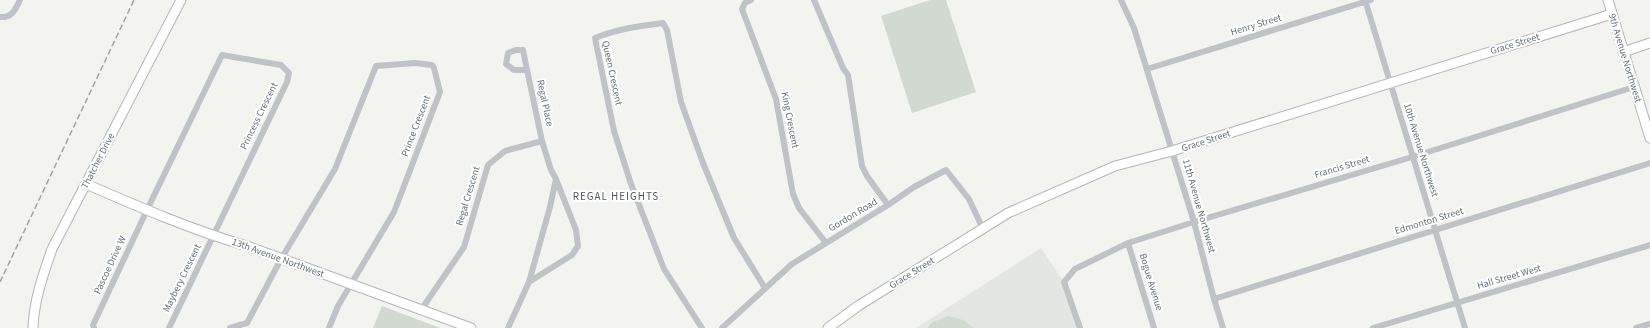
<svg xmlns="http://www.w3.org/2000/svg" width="1650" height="328" viewBox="0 0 1650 328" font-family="'Source Sans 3',sans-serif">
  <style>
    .built { fill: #e4e6e4 }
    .green { fill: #d2d9d0 }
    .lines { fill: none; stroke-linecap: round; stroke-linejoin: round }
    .secondary-casing { stroke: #b2b5ba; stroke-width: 11 }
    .street { stroke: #bfc2c6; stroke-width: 6 }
    .secondary { stroke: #fff; stroke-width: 9 }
    .rail { stroke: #9fa3a9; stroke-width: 1.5; stroke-dasharray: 6 3; stroke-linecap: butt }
    .labels { text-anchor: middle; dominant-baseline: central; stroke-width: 4; stroke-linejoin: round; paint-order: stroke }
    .street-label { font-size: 10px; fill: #65707f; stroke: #fff }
    .neighbourhood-label { font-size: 11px; letter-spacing: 1px; fill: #535a65; stroke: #fff }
  </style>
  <rect width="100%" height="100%" fill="#f3f4f0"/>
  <path class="built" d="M1041 248 1064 282 1080 328H916Z"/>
  <path class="green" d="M930 0H946L976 92 912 113 881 16Z
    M382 306 440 328H373Z
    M948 316 963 320 974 328H928L931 323Z"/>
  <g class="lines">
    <defs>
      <path id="secondary" d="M1608 0 1650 138
        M1623 52 1650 43
        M86 184C139 207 192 230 247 246L471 328
        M33 328C34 300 43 275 52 249L181 0
        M828 328 858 306 1008 213 1115 166 1172 151 1612 14"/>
    </defs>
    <use href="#secondary" class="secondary-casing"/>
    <path class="street" d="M751 0 745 3 742 9 776 99 793 194 799 208 826 243
      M814 0 843 68 848 75 862 166 867 176 888 205
      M1121 0 1134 28 1194 222 1214 299 1223 328
      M1365 0 1465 328
      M0 17C12 18 15 10 20 0
      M1147 69 1371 0
      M527 70 523 50H516L508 53 506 64 514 70H527L542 141
      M1128 243 1154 328
      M529 282 572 255 578 246 576 230 556 179
      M1214 299 1650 163
      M421 310 464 247 488 165 505 151 542 141 551 170 556 179 550 207 529 282 508 328
      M94 328 93 325 147 210 222 55 281 65 289 73 287 82 169 328
      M230 328 247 323 281 259 335 169 376 66 415 63 432 65 434 68 440 92 394 212 338 306 329 328
      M702 328 664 269 631 184 614 131 595 38C617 29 639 26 663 23L667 30 681 102 703 163 734 238 765 288
      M722 328 792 264 888 205 914 187 946 170 969 199 983 229
      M1080 328 1064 282 1075 269 1128 243 1194 222 1412 157 1634 87
      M1373 328 1650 245
      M1636 328 1650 324"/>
    <use href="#secondary" class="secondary"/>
    <path class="rail" d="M0 282 134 0"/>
  </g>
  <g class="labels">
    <g class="street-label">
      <text transform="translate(1256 25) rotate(-17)">Henry Street</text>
      <text transform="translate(1515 44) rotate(-17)">Grace Street</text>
      <text transform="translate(1625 58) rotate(73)">9th Avenue Northwest</text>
      <text transform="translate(612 73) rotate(78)">Queen Crescent</text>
      <text transform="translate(545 103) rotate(78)">Regal Place</text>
      <text transform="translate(259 116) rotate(-64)">Princess Crescent</text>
      <text transform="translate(790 120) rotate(79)">King Crescent</text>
      <text transform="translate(416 126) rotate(-69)">Prince Crescent</text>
      <text transform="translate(1206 141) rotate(-18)">Grace Street</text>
      <text transform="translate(1421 150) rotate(73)">10th Avenue Northwest</text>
      <text transform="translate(98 161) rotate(-63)">Thatcher Drive</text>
      <text transform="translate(1342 167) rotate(-17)">Francis Street</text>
      <text transform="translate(468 196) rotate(-73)">Regal Crescent</text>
      <text transform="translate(1199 206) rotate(74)">11th Avenue Northwest</text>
      <text transform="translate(853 215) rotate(-31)">Gordon Road</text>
      <text transform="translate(1429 221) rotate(-17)">Edmonton Street</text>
      <text transform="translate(278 258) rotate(20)">13th Avenue Northwest</text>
      <text transform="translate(110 265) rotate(-65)">Pascoe Drive W</text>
      <text transform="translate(912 273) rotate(-32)">Grace Street</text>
      <text transform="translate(1509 277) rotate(-16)">Hall Street West</text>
      <text transform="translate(182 278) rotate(-64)">Maybery Crescent</text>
      <text transform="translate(1151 282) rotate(73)">Bogue Avenue</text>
    </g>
    <g class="neighbourhood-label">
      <text x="616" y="196">REGAL HEIGHTS</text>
    </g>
  </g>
</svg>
